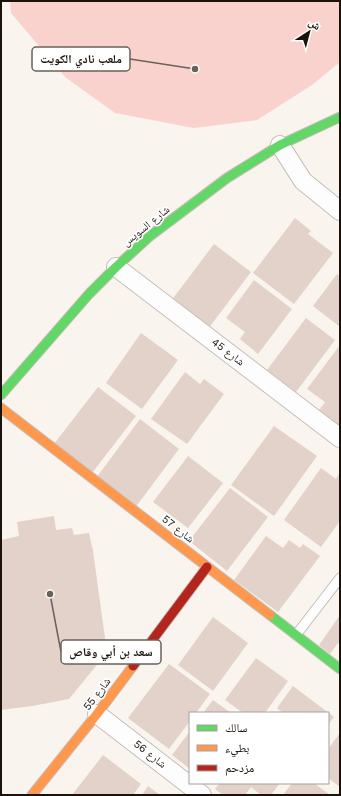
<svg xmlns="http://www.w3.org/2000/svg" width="341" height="796" viewBox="0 0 341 796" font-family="'Work Sans','Noto Naskh Arabic',sans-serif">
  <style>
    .green { fill: #f9d2cd }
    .building { fill: #e3d2ca }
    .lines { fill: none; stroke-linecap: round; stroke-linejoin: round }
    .lane-casing { stroke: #c6bfb9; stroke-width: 11 }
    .street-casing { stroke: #c6bfb9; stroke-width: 20 }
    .fast-casing { stroke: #c6bfb9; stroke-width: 11 }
    .slow-casing { stroke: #c6bfb9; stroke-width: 11 }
    .jam-casing { stroke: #c6bfb9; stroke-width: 11 }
    .lane { stroke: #fefdfd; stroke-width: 9 }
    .street { stroke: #fefdfd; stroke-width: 18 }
    .fast { stroke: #63d668; stroke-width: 9 }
    .slow { stroke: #ff974d; stroke-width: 9 }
    .jam { stroke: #b3261e; stroke-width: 9 }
    .labels { text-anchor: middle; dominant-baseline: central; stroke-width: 3.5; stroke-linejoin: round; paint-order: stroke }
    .street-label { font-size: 11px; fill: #1b130b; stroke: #fff }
    .leader { fill: none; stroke: #69625b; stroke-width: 1.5 }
    .callout-dot { fill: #69625b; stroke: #fff; stroke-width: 1.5 }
    .callout { fill: #fff; stroke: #69625b; stroke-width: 1.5 }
    .callout-label { font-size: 12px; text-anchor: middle; font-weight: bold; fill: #1b130b }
  </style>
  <rect width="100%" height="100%" fill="#faf4ef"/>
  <path class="green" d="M10 1H340V62L312 85 257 120 194 128 115 113 65 77 11 13Z"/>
  <path class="building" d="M295 218 311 231 308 234 333 253 294 304 253 273Z
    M214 244 251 272 208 329 171 301Z
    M337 274 340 276V327L313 306Z
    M254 280 292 309 258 354 240 339 245 332 226 318Z
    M306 318 335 340 296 392 267 370Z
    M141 333 178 360 142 409 106 383Z
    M340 345V426L319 410 325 402 307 389Z
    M185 372 200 384 204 379 224 394 187 444 151 419Z
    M98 387 136 416 92 473 54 444Z
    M140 419 179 449 135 508 96 478Z
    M274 426 317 456 274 516 231 485Z
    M188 456 223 483 188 528 153 502Z
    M321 468 336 479 339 474 340 475V521L321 547 284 520Z
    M230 488 268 517 227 571 189 541Z
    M54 516 56 530 72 528 74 535 89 533 93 551 105 638 104 646 105 655 69 699 32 706 1 710V540L19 536 17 522Z
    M266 536 283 548 289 540 300 548 303 544 320 556 278 612 234 580Z
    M340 615V645L338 643 330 654 319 645Z
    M213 617 248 643 213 691 178 665Z
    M256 658 288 681 265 713H243L225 700Z
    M169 664 210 694 196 713H190V721L169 749 128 718Z
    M293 686 334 717 328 725V713H283L277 708Z
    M213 700 231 713H203Z
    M190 731V769L172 755Z
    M340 733V787L328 778V749Z
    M103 755 141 784 133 795H72Z
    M220 783H280L271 795H261L251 787 245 795H223L215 789Z
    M292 783H314L330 795H283Z
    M148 786 160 795H142Z"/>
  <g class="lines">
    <defs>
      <path id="lane" d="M296 635 340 578"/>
      <path id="street" d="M280 145 303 181 340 211
        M116 267 340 438
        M97 714 202 795"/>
      <path id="fast" d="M1 395 89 294 116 267 150 236 227 178 280 145 340 117
        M270 615 340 669"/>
      <path id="slow" d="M1 408 270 615
        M32 795 97 714 133 666"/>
      <path id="jam" d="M133 666 207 567"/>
    </defs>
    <use href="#lane" class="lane-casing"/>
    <use href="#street" class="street-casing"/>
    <use href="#fast" class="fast-casing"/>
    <use href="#slow" class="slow-casing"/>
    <use href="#jam" class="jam-casing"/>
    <use href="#lane" class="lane"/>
    <use href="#street" class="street"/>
    <use href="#fast" class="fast"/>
    <use href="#slow" class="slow"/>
    <use href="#jam" class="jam"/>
  </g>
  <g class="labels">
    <g class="street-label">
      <text transform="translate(146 226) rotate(-39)">شارع السويس</text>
      <text transform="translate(228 352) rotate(37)">شارع 45</text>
      <text transform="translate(178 529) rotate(38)">شارع 57</text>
      <text transform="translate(97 694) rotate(-53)">شارع 55</text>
      <text transform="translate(150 754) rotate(38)">شارع 56</text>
    </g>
  </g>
  <path class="leader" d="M195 69L130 59M50 594L61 652"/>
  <g class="callout-dot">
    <circle cx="195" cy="69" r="4"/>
    <circle cx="50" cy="594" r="4"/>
  </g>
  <g class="callout">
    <rect x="32" y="47" width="98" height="24" rx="4"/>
    <rect x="61" y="640" width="100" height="24" rx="4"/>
  </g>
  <g class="callout-label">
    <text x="81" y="63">ملعب نادي الكويت</text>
    <text x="111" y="656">سعد بن أبي وقاص</text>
  </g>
  <rect width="341" height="796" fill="none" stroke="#1b130b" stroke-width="4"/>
  <rect x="189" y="712" width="140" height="72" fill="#ffffff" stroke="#a4a19d"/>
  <rect x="197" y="725" width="20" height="6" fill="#63d668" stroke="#a4a19d"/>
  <text x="225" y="732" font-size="12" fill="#1b130b">سالك</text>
  <rect x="197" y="745" width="20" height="6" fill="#ff974d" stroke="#a4a19d"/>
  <text x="225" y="752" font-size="12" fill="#1b130b">بطيء</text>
  <rect x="197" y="765" width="20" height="6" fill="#b3261e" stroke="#a4a19d"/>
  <text x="225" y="772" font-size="12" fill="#1b130b">مزدحم</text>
  <g transform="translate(309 32) rotate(36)" stroke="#ffffff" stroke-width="3" paint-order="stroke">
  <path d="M0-3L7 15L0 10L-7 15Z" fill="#1b130b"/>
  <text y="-6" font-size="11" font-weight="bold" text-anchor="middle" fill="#1b130b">ش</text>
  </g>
</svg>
